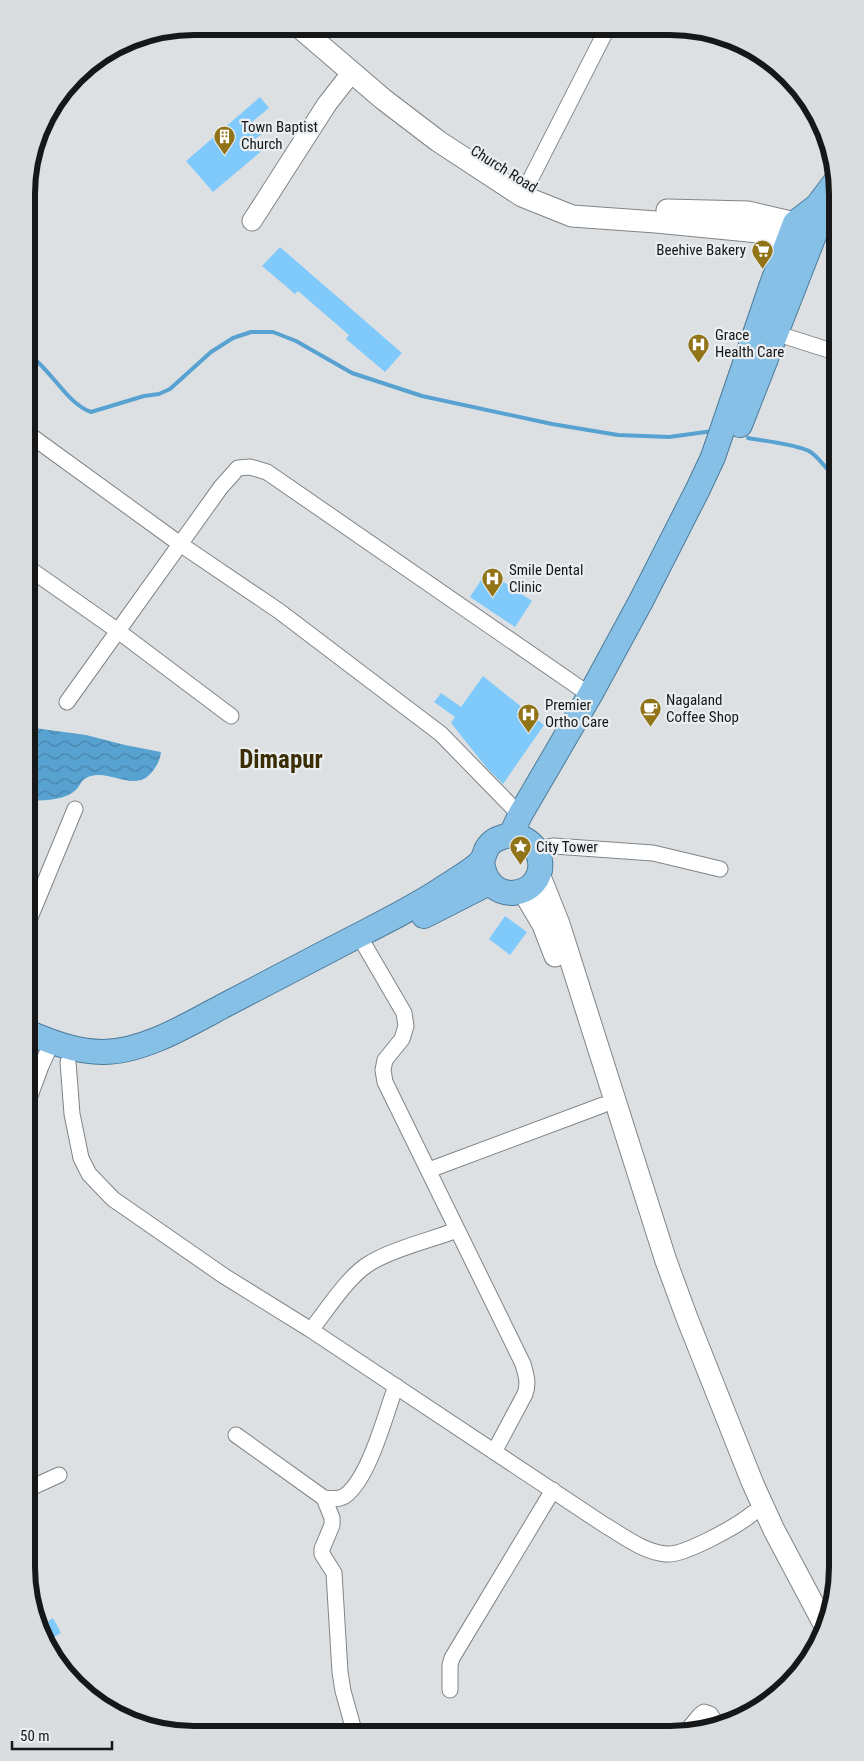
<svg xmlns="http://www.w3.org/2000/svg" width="864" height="1761" viewBox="0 0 864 1761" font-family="'Roboto Condensed',sans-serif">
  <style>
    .water { fill: url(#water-waves) }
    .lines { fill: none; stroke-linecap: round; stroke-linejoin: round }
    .stream { stroke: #58a2d2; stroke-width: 4 }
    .building { fill: #80cafb }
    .minor-casing { stroke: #818486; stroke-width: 17 }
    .tertiary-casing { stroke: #818486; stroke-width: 21 }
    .secondary-casing { stroke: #818486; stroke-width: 23 }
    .trunk-casing { stroke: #4c7b9a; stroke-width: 26 }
    .minor { stroke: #fff; stroke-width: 15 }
    .tertiary { stroke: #fff; stroke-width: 19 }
    .secondary { stroke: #fff; stroke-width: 21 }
    .trunk { stroke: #87c0e6; stroke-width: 24 }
    .labels { text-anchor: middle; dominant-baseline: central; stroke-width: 4.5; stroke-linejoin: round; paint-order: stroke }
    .poi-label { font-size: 15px; fill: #161718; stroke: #eaeef0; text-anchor: start }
    .street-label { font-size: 15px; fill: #161718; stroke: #eaeef0 }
    .town-label { font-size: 25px; font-weight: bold; fill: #3c2e04; stroke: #eaeef0 }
    .rim { fill: none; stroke: #161718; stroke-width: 6 }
  </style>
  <defs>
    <pattern id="water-waves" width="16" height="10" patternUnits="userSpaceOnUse" patternTransform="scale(1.25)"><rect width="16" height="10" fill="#58a2d2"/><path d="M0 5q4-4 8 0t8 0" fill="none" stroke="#4883a9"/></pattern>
  </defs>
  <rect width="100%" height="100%" fill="#dde0e3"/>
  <path class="water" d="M27 725 34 728 86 735 125 745 161 752C160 760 157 766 152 772 135 793 112 770 91 776 78 780 82 787 72 793 60 801 41 800 27 801Z"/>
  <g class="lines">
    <path class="stream" d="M27 353C50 368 67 404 91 412L144 396 159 394 170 389 211 352 233 338 251 332H273L296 341 352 373 422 396 552 424 618 435 669 437 713 431
      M748 438C765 441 795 444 809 451 821 458 825 471 838 477"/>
  </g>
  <path class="building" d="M260 97 269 108 252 122 262 134 255 139 264 149 213 192 186 161Z
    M280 247 402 353 385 372 346 339 349 335 298 291 295 294 262 266Z
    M487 571 532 601 515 627 470 597Z
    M483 676 544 725 503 784 486 767 451 723 455 717 434 702 441 693 461 707Z
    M505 916 527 932 510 955 489 939Z
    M53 1618 61 1633 48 1640 39 1627Z"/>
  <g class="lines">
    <defs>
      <path id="minor" d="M527 186 607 29
        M775 333 838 353
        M27 433 180 544 279 611 441 734 520 815
        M27 567 118 631 231 716
        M67 702 221 487 238 468 250 467 267 472 590 695
        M536 849 554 846 653 853 720 869
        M27 925 75 809
        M365 946 404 1013 406 1026 402 1039 385 1060 383 1070 385 1082 523 1364C526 1375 529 1383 525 1394L494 1452
        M68 1062 72 1114 81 1158 89 1174 113 1199 224 1276 311 1330 603 1524C622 1535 643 1552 666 1554 684 1556 739 1525 753 1513
        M27 1104 41 1066 47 1053
        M429 1170 603 1105
        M311 1330C326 1311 347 1278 367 1265 389 1250 431 1240 457 1230
        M236 1435 324 1498C332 1499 340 1500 346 1495 370 1476 385 1415 396 1386
        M26 1490 59 1475
        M324 1498 332 1518V1525L322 1549V1554L334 1573 340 1672 343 1691 355 1734
        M450 1690V1665L452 1658 553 1490
        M686 1732 700 1715 704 1712 710 1714 719 1727"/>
      <path id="tertiary" d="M252 221 327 104 352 72"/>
      <path id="secondary" d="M299 27 383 99 438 141 522 196 572 216 656 222 759 232 804 245
        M667 210 748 212 812 227
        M539 874 559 924 666 1261 687 1318 753 1484 774 1530 826 1628
        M523 891 543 925 555 956"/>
      <path id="trunk" d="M740 425 817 228V206
        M511 835 520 815 590 695 641 601 698 489 713 457 772 284 795 223 817 206 836 181
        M424 916 489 883
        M27 1032C51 1042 76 1052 103 1052 144 1052 189 1024 225 1005 262 986 299 966 336 947 374 927 413 909 448 885 456 880 478 866 482 860 482 860 485 854 485 853 487 846 493 840 500 838 517 830 538 843 540 861 545 897 486 910 482 860"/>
    </defs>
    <use href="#minor" class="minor-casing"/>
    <use href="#tertiary" class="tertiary-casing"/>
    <use href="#secondary" class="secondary-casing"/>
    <use href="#trunk" class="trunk-casing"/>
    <use href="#minor" class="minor"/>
    <use href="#tertiary" class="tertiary"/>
    <use href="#secondary" class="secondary"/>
    <use href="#trunk" class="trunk"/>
  </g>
  <defs>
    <symbol id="building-pin" viewBox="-11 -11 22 30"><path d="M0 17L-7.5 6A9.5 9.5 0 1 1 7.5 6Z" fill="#917318" stroke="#eaeef0"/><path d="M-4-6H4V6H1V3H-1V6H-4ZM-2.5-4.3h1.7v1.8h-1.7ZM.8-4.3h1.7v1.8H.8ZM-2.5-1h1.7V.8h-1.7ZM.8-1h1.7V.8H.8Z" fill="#fff"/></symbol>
    <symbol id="supermarket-pin" viewBox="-11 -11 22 30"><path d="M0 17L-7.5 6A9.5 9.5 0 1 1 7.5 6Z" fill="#917318" stroke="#eaeef0"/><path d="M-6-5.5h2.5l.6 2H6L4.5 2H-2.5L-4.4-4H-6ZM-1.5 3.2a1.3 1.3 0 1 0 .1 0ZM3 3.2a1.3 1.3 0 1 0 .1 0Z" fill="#fff"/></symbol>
    <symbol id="hospital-pin" viewBox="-11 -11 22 30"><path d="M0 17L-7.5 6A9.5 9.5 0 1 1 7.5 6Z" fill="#917318" stroke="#eaeef0"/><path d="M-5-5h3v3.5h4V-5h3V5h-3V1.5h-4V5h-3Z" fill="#fff"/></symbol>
    <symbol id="cafe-pin" viewBox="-11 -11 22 30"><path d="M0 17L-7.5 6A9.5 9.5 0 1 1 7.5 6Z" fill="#917318" stroke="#eaeef0"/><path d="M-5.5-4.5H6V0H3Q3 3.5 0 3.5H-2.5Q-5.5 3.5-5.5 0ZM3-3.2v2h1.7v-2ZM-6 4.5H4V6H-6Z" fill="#fff"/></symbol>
    <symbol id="sight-pin" viewBox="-11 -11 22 30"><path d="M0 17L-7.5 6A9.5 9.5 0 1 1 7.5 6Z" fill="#917318" stroke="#eaeef0"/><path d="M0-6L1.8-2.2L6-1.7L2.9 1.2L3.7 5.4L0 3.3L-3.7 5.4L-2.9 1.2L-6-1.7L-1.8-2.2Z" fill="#fff"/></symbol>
  </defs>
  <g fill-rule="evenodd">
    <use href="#building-pin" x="212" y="124" width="25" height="34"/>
    <use href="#supermarket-pin" x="750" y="238" width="25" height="34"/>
    <use href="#hospital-pin" x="686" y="332" width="25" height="34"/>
    <use href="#hospital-pin" x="480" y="566" width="25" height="34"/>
    <use href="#cafe-pin" x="638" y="696" width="25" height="34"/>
    <use href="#hospital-pin" x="516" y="702" width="25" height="34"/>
    <use href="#sight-pin" x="508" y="834" width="25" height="34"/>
  </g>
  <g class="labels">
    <g class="poi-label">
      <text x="241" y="127">Town Baptist<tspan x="241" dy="17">Church</tspan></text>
      <text x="746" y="250" text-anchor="end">Beehive Bakery</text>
      <text x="715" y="335">Grace<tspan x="715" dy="17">Health Care</tspan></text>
      <text x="509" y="570">Smile Dental<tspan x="509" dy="17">Clinic</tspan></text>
      <text x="666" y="700">Nagaland<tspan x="666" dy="17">Coffee Shop</tspan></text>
      <text x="545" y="705">Premier<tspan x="545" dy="17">Ortho Care</tspan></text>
      <text x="536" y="847">City Tower</text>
    </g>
    <g class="street-label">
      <text transform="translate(504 169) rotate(32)">Church Road</text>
    </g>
    <g class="town-label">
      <text x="281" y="759">Dimapur</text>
    </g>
  </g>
  <path d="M0 0H864V1761H0ZM194 35H670A159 159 0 0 1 829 194V1567A159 159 0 0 1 670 1726H194A159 159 0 0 1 35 1567V194A159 159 0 0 1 194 35Z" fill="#d9dddf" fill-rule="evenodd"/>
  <path class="rim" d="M194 35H670A159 159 0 0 1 829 194V1567A159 159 0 0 1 670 1726H194A159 159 0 0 1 35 1567V194A159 159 0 0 1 194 35Z"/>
  <path d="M12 1741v8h100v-8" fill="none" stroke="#161718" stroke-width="2.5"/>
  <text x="20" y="1741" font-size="15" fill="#161718" stroke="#eaeef0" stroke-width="4" paint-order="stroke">50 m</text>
</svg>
